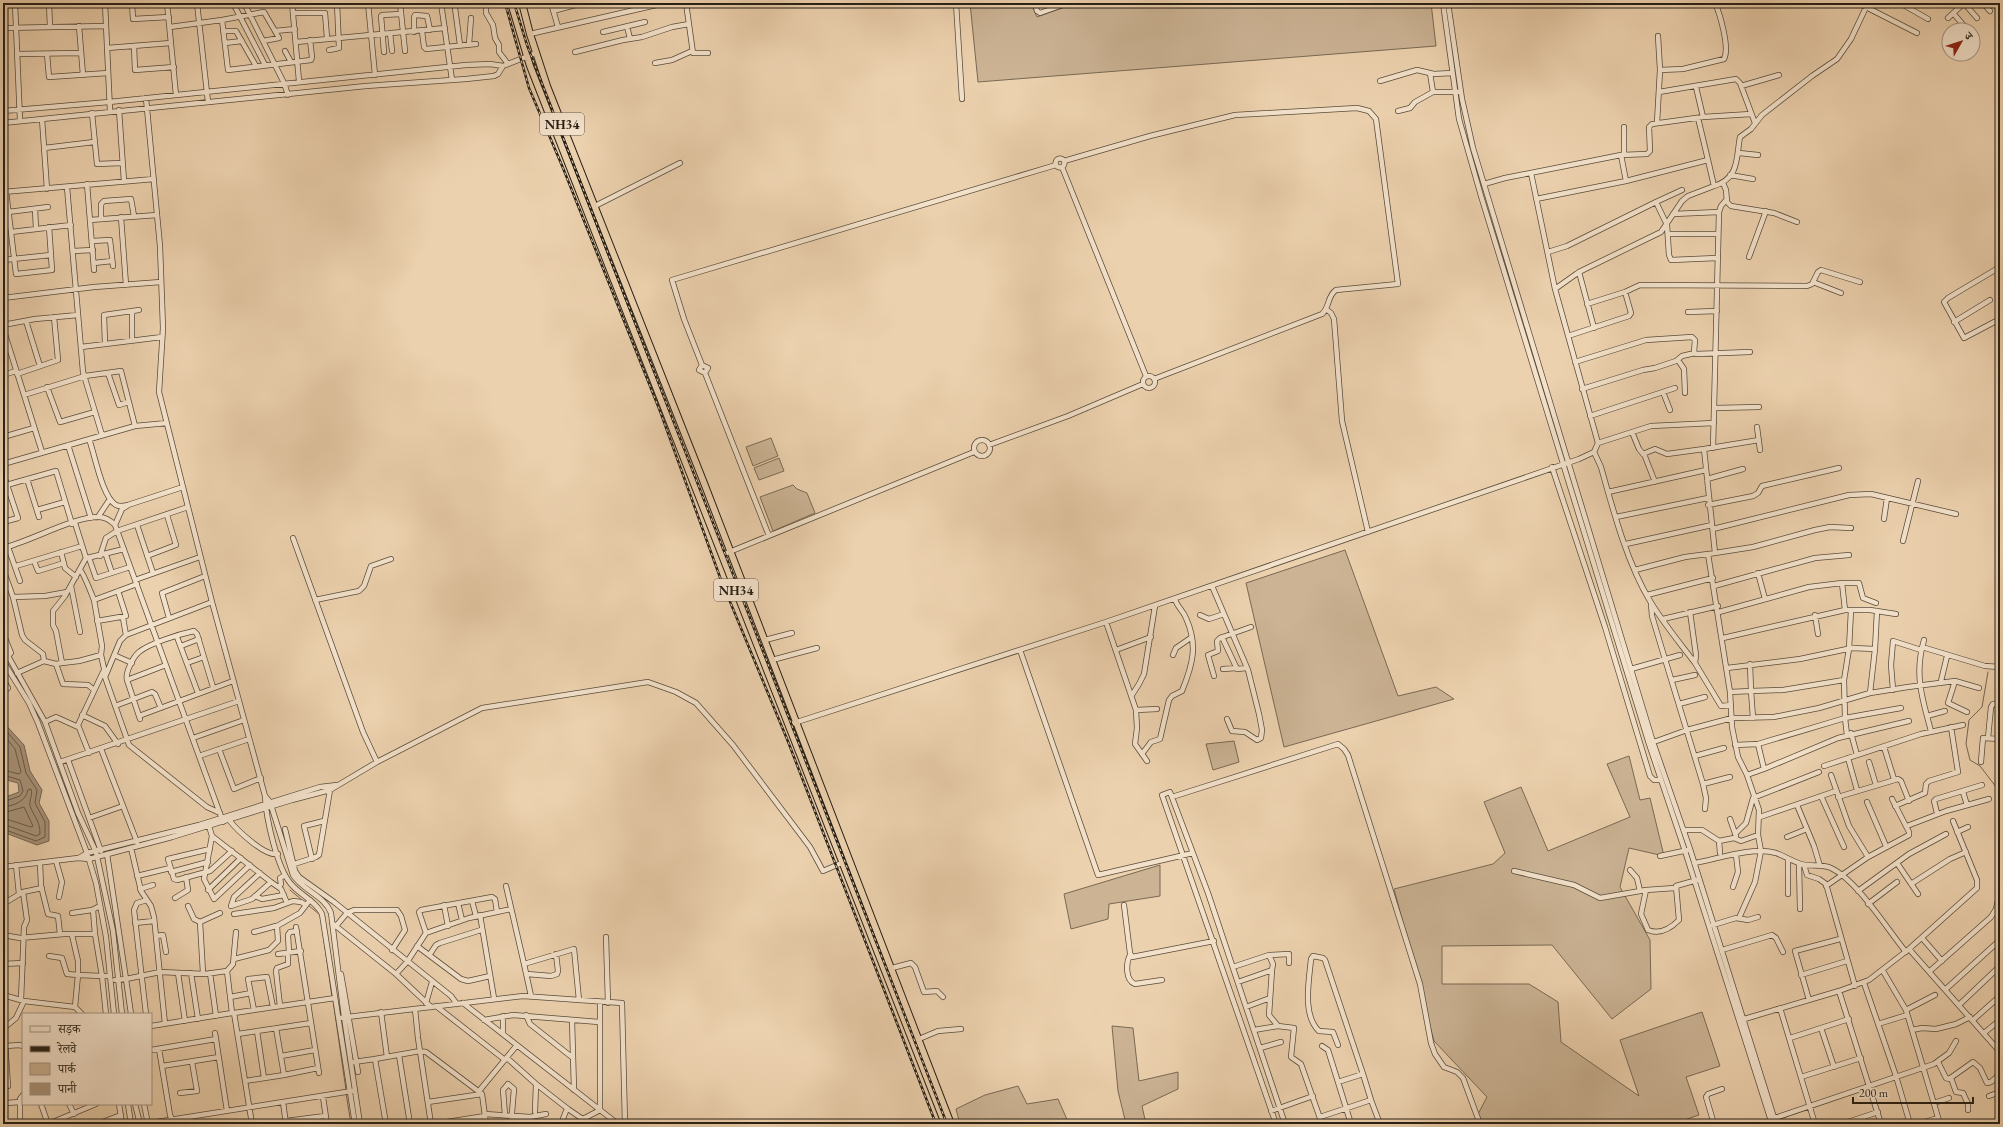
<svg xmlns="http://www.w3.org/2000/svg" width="2003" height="1127" viewBox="0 0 2003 1127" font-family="'EB Garamond','Noto Serif Devanagari',serif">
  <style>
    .green { fill: #cbb394; stroke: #796954 }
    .water { fill: #a9947a; stroke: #756552 }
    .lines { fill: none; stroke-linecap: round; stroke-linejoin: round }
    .shore { stroke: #685a48; stroke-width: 1 }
    .stream { stroke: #756552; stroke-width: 1 }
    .minor-casing { stroke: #584c3b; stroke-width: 6 }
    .highway-casing { stroke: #271f15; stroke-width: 8 }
    .minor { stroke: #f3e1ca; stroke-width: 4.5 }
    .highway { stroke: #ecd1ae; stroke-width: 6 }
    .rail-casing { stroke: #271f15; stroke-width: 2.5 }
    .rail { stroke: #f3e1ca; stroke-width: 1; stroke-dasharray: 3; stroke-linecap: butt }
    .labels { text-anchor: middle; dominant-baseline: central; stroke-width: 3.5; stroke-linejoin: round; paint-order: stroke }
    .shield { fill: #f3e1ca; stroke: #64594b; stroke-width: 1 }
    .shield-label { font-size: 13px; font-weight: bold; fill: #271f15 }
  </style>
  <rect width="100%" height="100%" fill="#ecd1ae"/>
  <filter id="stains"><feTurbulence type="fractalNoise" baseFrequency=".005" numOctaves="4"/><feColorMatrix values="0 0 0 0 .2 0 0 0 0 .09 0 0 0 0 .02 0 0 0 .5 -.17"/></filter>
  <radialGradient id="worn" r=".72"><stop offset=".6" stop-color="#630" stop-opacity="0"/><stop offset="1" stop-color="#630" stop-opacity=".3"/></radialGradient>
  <path class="green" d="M970 3H1031L1037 17 1076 3H1431L1436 46 978 82Z
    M771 438 778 456 753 466 746 447Z
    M779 458 784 471 759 480 754 468Z
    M793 485 797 489 807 493 815 513 773 531 760 497Z
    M1345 550 1398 696 1436 687 1454 699 1284 747 1246 583Z
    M1234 741 1239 762 1213 770 1206 744Z
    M1629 756 1640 800 1650 798 1664 856 1629 848 1620 887 1650 940 1651 989 1612 1019 1552 945 1442 946V984H1529L1558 1002 1561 1042 1639 1096 1620 1040 1702 1012 1720 1066 1686 1077 1699 1115 1672 1124H1480L1477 1116 1487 1097 1434 1041 1394 889 1493 864 1505 853 1484 802 1521 787 1548 851 1630 817 1607 764Z
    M1160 865V896L1109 904 1108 919 1071 929 1064 894Z
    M1112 1026 1133 1028 1139 1081 1178 1072V1089L1142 1106 1146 1124H1126L1118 1091Z
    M1018 1086 1027 1104 1058 1099 1069 1124H960L956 1109 985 1095Z"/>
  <path class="water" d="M3 722 24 745 30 771 42 790 39 803 49 821V841L37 845 3 832V798L19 792 18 783 3 779Z"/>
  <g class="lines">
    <path class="shore" d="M3 727 20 747 26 773 37 790 35 803 45 822V837L36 841 3 829
      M3 734 15 749 21 772 19 774 3 770
      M3 775 20 780 23 791 20 796 3 802
      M3 807C14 806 26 801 28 790L31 789C33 795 29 800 30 806 34 817 40 820 40 834L36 836 3 824
      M3 813 24 807 33 826 31 827 3 818"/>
    <path class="stream" d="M1988 672 1982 707 1969 720 1966 744 1970 760 1980 766 2000 792
      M290 890 302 900
      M308 905 319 914
      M323 933 332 997
      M333 1000 346 1090
      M346 1093 351 1124"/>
    <defs>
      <path id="minor" d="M15 3 20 121
        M49 3 50 27
        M105 3 110 111
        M132 3 133 19 169 17
        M167 3 176 95
        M197 3 208 102
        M233 3 265 65
        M244 3 284 83 288 95
        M292 3 299 81
        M368 3 375 75
        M400 3 405 51
        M441 3 452 80
        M486 3V13L493 25 495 38 499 45V52L508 64
        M551 3 558 27
        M686 3 693 53H708
        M956 3 962 99
        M1035 3 1037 11 1040 13 1068 3
        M1443 3 1459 119 1481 196 1649 744 1685 851 1772 1124
        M1448 3 1462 99 1473 148 1653 742 1690 849 1776 1124
        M1858 3 1917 33
        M1900 3 1928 19
        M1964 3 1977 18
        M1983 3 1990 11
        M455 8 460 45
        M553 11 579 4
        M293 13H325L327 38
        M1953 13 1966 28
        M1948 18 1964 3
        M79 26 83 75
        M627 26 630 39
        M170 27 222 20
        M3 28 106 26
        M223 31H236L256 66
        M275 31 295 29
        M422 31 424 47 426 49 476 44
        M414 32V17L415 15 427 16 430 30
        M603 32 645 22
        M390 33 392 51
        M530 34 665 3
        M263 41 279 38 264 12 222 20 228 70 311 60 312 57 310 40
        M296 42 445 28
        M225 43 242 41
        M469 44 471 18
        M134 46 135 70 174 67
        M107 48 171 43
        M329 50 339 48 337 3
        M285 51 291 62
        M384 52 381 16 382 15 401 14
        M575 52 623 40 642 37 672 27 689 24
        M17 54 81 53
        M47 54 49 77 108 73
        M655 63 672 60 692 51
        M1660 70 1683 69 1724 59C1730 48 1720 14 1715 3
        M1430 73 1433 92
        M1380 81 1417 70 1434 74 1452 73
        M1741 86 1779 75
        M1696 87 1703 117
        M1659 92 1736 79 1740 83 1755 123
        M146 98 160 246 163 328 159 392 212 602 265 796C266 818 277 868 291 884 300 895 316 901 322 914L355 1124
        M119 110 124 181
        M3 111 109 102 466 65 490 64 503 66 536 53
        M1398 111 1410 108 1415 102 1433 92H1458
        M92 113 97 164 122 163
        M1698 118 1708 160
        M42 119 47 189
        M3 123 366 86 466 79 494 76 498 74 503 66
        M1657 123 1660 70 1658 36
        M1624 127V155
        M44 148 94 142
        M1739 153 1758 155
        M1055.5 163a4.5 4.5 0 1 1 9 0a4.5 4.5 0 1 1-9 0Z
        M1064 161 1150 136 1235 115 1357 108 1369 111 1376 119 1398 284 1336 290C1327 296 1330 307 1322 314L1154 379
        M1062 167 1146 376
        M1531 173 1555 289 1598 443 1594 452
        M1730 175 1753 179
        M1723 183 1726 190 1727 202 1731 206 1774 213 1797 222
        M87 184 94 270
        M1484 184 1505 178 1621 155 1647 154 1650 151 1649 127 1652 124 1703 117 1751 114
        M1714 186C1740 178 1736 157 1740 137L1751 129 1762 115 1812 76 1837 59 1851 39 1868 3
        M67 187 83 372 102 435
        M6 191 16 274 52 270 49 227
        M3 192 154 179
        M1536 199 1626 181 1621 155
        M1656 202 1682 190
        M595 206 680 163
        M35 209 36 229
        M8 212 48 207
        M1719 212 1721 206 1727 199
        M1673 214 1719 212 1713 448
        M121 217 126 285
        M101 219V204L104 201 131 199 134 216
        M90 220 157 215
        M11 232 71 225
        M1668 234H1718
        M92 241 110 240 113 266
        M73 251 93 250
        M1548 252 1567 246 1656 202 1667 225 1669 255 1671 260 1717 258
        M1749 257 1766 211
        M3 260 51 255
        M94 263 112 261
        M2000 267 1948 298 1944 302 1964 338 2000 319
        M1579 272 1594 328
        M1813 282 1841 293
        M1555 289 1579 272 1661 232 1682 201 1688 196 1714 186 1708 160 1626 181
        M3 298 94 287 161 282
        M1587 304 1625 292 1640 285 1807 286 1812 284 1818 272 1821 270 1860 282
        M1326 309 1331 313 1334 319 1342 421 1368 532
        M1688 312 1717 311
        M26 321 40 366
        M1954 322 1990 300
        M3 325 35 319 78 315
        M3 328 42 452
        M1568 336 1629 316 1631 313 1625 292
        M132 341V311
        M105 344 104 315 139 310
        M81 347 162 337
        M1678 360 1684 369 1685 393
        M1575 362 1646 340 1692 337 1695 340 1694 352 1696 354 1750 352
        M702 365 708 368 705 373 699 370 702 365 684 319 672 280 1056 165
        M108 373 119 405 129 402
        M705 373 769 536
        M17 374 58 360 54 317
        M3 375 16 371
        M1143 382a6 6 0 1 1 12 0a6 6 0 1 1-12 0Z
        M47 387 60 422 95 412
        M1582 389 1643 370 1655 368 1676 361 1682 356 1695 353
        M1663 392 1675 388
        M24 395 85 376 121 371 135 426
        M1715 408 1759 407
        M1590 416 1663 392 1670 410
        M3 425 6 436
        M1757 427 1760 450
        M1632 432 1639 449 1643 454 1655 449 1667 454 1704 449
        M3 437 34 428
        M89 439C95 455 102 497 116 505 120 507 124 506 128 505L183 487
        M974 448a8 8 0 1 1 16 0a8 8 0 1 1-16 0Z
        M1759 440 1704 449 1715 553 1708 554 1730 692 1732 727 1738 757 1747 775 1764 769 1758 744 1845 718 1844 680 1849 649 1851 610H1845
        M1598 443 1651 426 1714 423
        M68 445 91 518
        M989 445 1068 416 1143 384
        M1644 454 1655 482
        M3 464 135 426 167 423
        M1552 467 1605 627 1650 776 1654 780H1660
        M3 473 18 518 3 522
        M27 479 39 517
        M1707 479 1743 469
        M3 486 56 471 72 524
        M1608 492 1706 470
        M1708 505 1753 496 1758 493 1762 486 1839 468
        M37 510 65 502
        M98 517 110 499
        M1616 517 1708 498
        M1884 519 1887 498
        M115 525 122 509 127 506
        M137 525 153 573
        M1713 529 1849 495 1871 494 1956 514
        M293 538 363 732 377 762
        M1903 541 1918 481
        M1626 544 1712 525
        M8 547 20 581
        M3 548C29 542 75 516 99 517 105 517 111 521 115 525L223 822
        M61 552 65 568 76 577
        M1715 553 1753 547 1815 530 1830 527 1851 528
        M106 555 112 573
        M722 555 974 452
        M100 556 106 538 117 531 188 507
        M147 556 176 545 167 515
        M87 558 124 549
        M89 558 96 578 130 567
        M34 561 38 571 64 563
        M16 566 82 546
        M3 569 13 597 22 635 25 640 43 654 44 661 56 664 62 663 56 631 53 625V611L65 596 86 558 75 523
        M80 570C83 572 92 595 94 600
        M1635 570 1685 557 1708 554
        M1758 573 1765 599
        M135 580 200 557
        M1842 583H1859L1863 598 1876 603
        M71 586 80 632
        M1212 586 1248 670 1259 714 1262 730 1261 738 1257 740 1245 732 1232 731 1227 719
        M1714 586 1815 558 1849 555
        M1647 595 1713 578
        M13 597 45 596 67 592
        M315 600 359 591 364 586 371 566 391 559
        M212 602 126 635 120 641 105 677 129 745 207 807 220 813
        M1651 604 1652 616 1661 646 1703 784 1706 798 1705 809
        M1851 610H1870L1896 614
        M1719 612 1809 587 1842 583 1845 610 1723 638
        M1200 615 1209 619 1224 614
        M1815 615 1818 634
        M123 618 126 635
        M169 618 162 593 205 576
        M1663 619 1718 606
        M97 621 126 616 118 591
        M1106 622 1136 710 1137 728 1135 744 1147 761
        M3 633 11 653 7 657
        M177 637 198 693
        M1222 637 1237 669 1247 668
        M765 640 792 633
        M1924 640C1914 674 1922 698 1931 731
        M181 646 199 639
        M3 647 45 722 78 813 96 852 113 931 122 1014
        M1922 647 1985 666 2000 667
        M1875 649 1877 611
        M1020 650 1098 875 1193 853
        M1116 650 1151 637
        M101 655 105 673
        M114 655 132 663
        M1173 655 1176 648 1192 637
        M772 660 817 648
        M3 661 29 703 38 723 87 853 96 883 106 937 114 1014
        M62 663 79 661 101 655 102 646 94 600 137 584
        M187 663 204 657
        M1695 663 1721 706 1731 705
        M56 664 63 684 88 685 94 690
        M1727 668 1800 659 1852 648 1875 649 1870 693
        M1223 669 1237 668
        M1631 669 1680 655
        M17 673 44 661
        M1214 676 1208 655 1218 651 1217 641 1220 638 1251 627
        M3 679 8 688 3 693
        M127 680C125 673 133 657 139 652 150 643 180 634 194 631L197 634 213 687
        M1672 680 1695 675
        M1941 681 1947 656
        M1955 681 1948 703 1967 712
        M1893 690 1891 665 1893 641 1921 650
        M1730 692 1751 691 1750 664
        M1132 695 1139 684 1144 674 1155 606
        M1679 704 1705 697
        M115 706 152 692 155 694 161 708
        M1136 710 1157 709
        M82 715 105 726 118 744
        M139 716 233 681
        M1927 716 1945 711
        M1753 718 1751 691 1783 690 1844 680
        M140 719 127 680 166 665
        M45 722 56 717 78 727
        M794 723 1106 622 1579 459 1594 452 1601 467C1613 510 1627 563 1650 601 1663 623 1680 643 1695 663L1696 655 1690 612
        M1851 733 1857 755
        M1847 735 1845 718 1901 708
        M193 738 244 720
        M1988 738 1991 707 1993 704 2000 703
        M1651 743 1687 730 1732 718 1774 717 1819 708 1870 693 1908 687 1955 681 1979 688
        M1735 745 1758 744
        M1884 747 1894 779
        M101 749 137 842
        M219 749 234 789 261 778
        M89 753 78 725 103 672
        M1142 754 1151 742 1160 739 1169 700 1172 696 1182 691C1193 664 1198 645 1186 618 1183 610 1177 607 1175 599
        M199 756 249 739
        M1695 756 1724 748
        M1848 758 1857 790
        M68 760 101 851
        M60 762 239 701
        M1869 762 1876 785
        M1981 762 1983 738 2000 739
        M1824 766 1921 734 1963 725
        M1764 769 1838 738 1909 721
        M1831 775 1849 826 1868 857
        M1703 784 1730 777
        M1963 792 1967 805
        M265 796 270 802 293 875C302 890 325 896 331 913L344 1017 360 1124
        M1821 796 1844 847
        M1172 797 1338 744 1344 749 1348 755 1420 984 1431 1043 1435 1054 1444 1067 1457 1072 1463 1078 1480 1124
        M1838 797 1898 779 1901 781 1909 801
        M1867 802 1886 846
        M1797 805 1814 846 1820 866
        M1895 806 1925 793 1926 784 1929 781 1958 772 1951 727
        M1937 813 1934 801 1936 799 1982 785
        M1760 817 1836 791
        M89 818 123 806
        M1730 819 1736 836
        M229 820C237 830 265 857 278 854
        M209 826 212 836 204 879 214 899 250 865
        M1907 826 1946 811 1989 799
        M285 829 295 871 299 877 334 902 451 996 457 1004
        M1684 830H1702L1719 841 1734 838 1741 841 1758 835
        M1957 832 1968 827
        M1735 834 1746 823 1753 798 1819 772
        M212 836 271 882
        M1787 837 1807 829
        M1719 841 1720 853
        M131 848 141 891 151 906 154 917 165 1024
        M210 849 168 859 174 879 177 880 210 871 232 851
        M107 854 126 979 160 972 205 974 227 971 232 1013H234
        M1660 856 1688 850
        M79 858 87 853 199 825 320 787 337 785
        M312 859 304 826 324 821
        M56 861 62 882 59 897
        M40 863 41 886 48 914 58 916 60 934
        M1694 863C1718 859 1752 846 1776 853 1784 856 1792 861 1801 864 1811 867 1822 864 1831 868 1857 880 1887 929 1906 952
        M1897 863 1918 894
        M1799 864 1800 909
        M16 865 19 894
        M291 865 316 857 319 855 330 790
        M1804 865 1807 875 1819 879 1826 884 1855 986
        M3 867 78 858 89 859 172 837 292 800 330 790 377 762 482 708 648 682 676 692 696 703 733 745 810 847 823 871 844 862
        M1630 870 1637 878 1640 891
        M1514 871 1574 885 1600 898 1646 890 1675 888
        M171 872 208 862
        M137 876 170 868
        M1911 884 1950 859 1966 852
        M506 886 524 964
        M1826 886 1868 857 1909 835V832L1892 799
        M279 887 281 884 280 878 285 875
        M1733 887 1738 872 1736 855
        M140 889 153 885
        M208 890 241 858
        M1646 890 1641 914 1648 930C1660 935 1670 929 1679 920L1676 886 1697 880
        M1858 891 1909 854 1946 834
        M1788 894V860
        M255 896 262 899 284 895
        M175 898 188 890 186 877
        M472 901 476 916
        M458 903 462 920
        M3 904 23 892 42 888
        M1868 904 1897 882
        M444 905 448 926
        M1124 905 1130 953 1132 957 1214 941
        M188 906 194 919 200 922
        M231 906 252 899 271 882 281 889 287 903
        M231 906 234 897 260 873
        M93 910 95 934
        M72 913 92 910 100 906
        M234 914 274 908 293 901 301 902 306 905
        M480 915 494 998
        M1739 918 1755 882 1761 851 1758 835 1759 810 1747 775
        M135 923 154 921
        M332 923 396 974 407 962 426 933 469 918 511 909
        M1713 925 1736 918 1748 920 1758 917
        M336 926 347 913 354 910H397L401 916 405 930 392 950
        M296 927 319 1073
        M254 932 276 926
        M426 933 419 912 421 910 492 897 495 899 497 912
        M3 935 20 938 64 934H95L102 976H110
        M156 936 163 935 166 952
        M606 937 608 1003
        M1922 938 1942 961
        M417 946 461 979 468 981 490 976
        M1909 949 2000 1052
        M1722 950 1772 935 1776 938 1783 952
        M289 953 288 935 290 932 297 931
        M278 954 301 951
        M430 954 436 945 440 943 481 930
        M1130 955C1126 963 1125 980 1135 984L1162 980
        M1270 955 1289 954V963
        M49 956 62 958 67 974 78 975V961L72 935
        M234 959 269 950 278 941 277 926 300 913 310 900
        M3 964 23 963
        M1233 967 1269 955 1273 964 1272 970
        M892 968 911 963 915 967 924 992 937 991 943 997
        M227 971 233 964 236 932
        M1883 971 1906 1010 1940 1124
        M1930 971 1991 917 1996 909 2000 892
        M178 973 185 1021
        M191 973 198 1019
        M203 973 200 922 220 913
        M210 973 216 1016
        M341 974 358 1072
        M396 974 431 1007
        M527 974 551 976 557 974 558 971 556 954
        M1801 975 1847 961
        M115 980 126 979 131 1014
        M1238 982 1272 970 1269 1015 1278 1026 1294 1028 1291 1057 1301 1064 1322 1124
        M1864 983 1896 1076 1910 1124
        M1946 989 2000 940
        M1839 991 1881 1124
        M3 995 24 1001 75 1007 78 975 102 976 106 1014
        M531 996 524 964 574 949 579 1000
        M230 997 251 993
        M21 1000 24 927 27 920 23 892
        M1809 1000 1795 951 1840 939
        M426 1003 432 982
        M463 1003 618 1124
        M1959 1005 2000 966
        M280 1006 276 971 277 968 288 964V953
        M436 1006 505 1060
        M75 1007 82 1014
        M1246 1007 1270 998
        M1780 1008 1815 1124
        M415 1009 418 1038 431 1124
        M254 1010 248 979 267 977 273 1007
        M1906 1010 1935 995
        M381 1012 387 1057
        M146 1014 134 910 137 903 147 900
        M526 1015 530 1024 573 1058
        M339 1018 523 996 622 1003 625 1124
        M484 1020 513 1015 599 1022
        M572 1020 574 1090
        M1741 1020 1839 991 1869 980 1909 949 1977 888V880L1953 821
        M1973 1020 2000 996
        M1878 1024 1907 1015
        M151 1026 232 1013
        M1821 1028 1834 1067
        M1254 1030 1278 1026
        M1912 1030 1922 1028 1936 1029 1956 1024 1970 1017
        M257 1031 264 1078
        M1984 1033 2000 1020
        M238 1034 311 1023
        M503 1034V1016
        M1790 1038 1849 1019
        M216 1039 227 1111
        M919 1039 938 1031 961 1029
        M1338 1045 1333 1032 1319 1031C1302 1015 1309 981 1311 959L1313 956 1323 958 1325 960 1363 1074
        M6 1046 19 1045 23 1046
        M1322 1046 1328 1050 1338 1082
        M1260 1048 1281 1042
        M159 1049 170 1115 174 1124
        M151 1050 216 1039 215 1033
        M399 1055 410 1124
        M281 1056 315 1050
        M507 1058 536 1084 535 1112
        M375 1059 420 1051 426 1052 482 1094 485 1116 434 1124
        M354 1062 375 1059 386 1124
        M1938 1062 1946 1078 1949 1079 1973 1062 1980 1068 1987 1083 1991 1082 2000 1074
        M162 1066 219 1057
        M284 1075 318 1068
        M1801 1077 1861 1058
        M1951 1078 1956 1092 1963 1093 1968 1104V1110
        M245 1081 284 1075 276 1028
        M536 1084 568 1109
        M3 1086H8L4 1028 16 1018 24 1001
        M479 1091 517 1045
        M180 1093 197 1091 192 1062
        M1989 1096 2000 1092
        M323 1097 327 1124
        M283 1102 286 1124
        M428 1102 482 1094
        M6 1103 20 1102
        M1934 1103 1949 1098
        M41 1104 48 1124 96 1104
        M69 1104 74 1114
        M119 1104 122 1124
        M128 1104 131 1124
        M135 1104 140 1124
        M144 1104 148 1124
        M1271 1111 1313 1096
        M485 1114 530 1117 546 1114
        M505 1115 503 1090 508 1084 514 1089 511 1124
        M485 1116 486 1124
        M1320 1117 1371 1100 1380 1124
        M1772 1119 1934 1064 1949 1053 1956 1041
        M286 1121 325 1116
        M20 1124V1099L23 1095
        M97 1124 121 1115
        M144 1124 352 1091
        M252 1124 234 1013 335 998
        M561 1124 566 1111 568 1109 590 1124
        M578 1124 583 1119 600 1110V1002
        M1276 1124 1162 795 1170 792 1208 893 1285 1124
        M1351 1124 1338 1082 1363 1074 1371 1100
        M1714 1124 1706 1097 1708 1094 1722 1089
        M1842 1124 1878 1112
        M1918 1124 1938 1118"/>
      <path id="highway" d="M511 3 530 66C669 419 809 771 945 1124
        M522 3 530 34 547 86 704 483 951 1124"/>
    </defs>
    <use href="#minor" class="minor-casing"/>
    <use href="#highway" class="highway-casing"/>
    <use href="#minor" class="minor"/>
    <use href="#highway" class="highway"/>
    <defs>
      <path id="rail" d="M505 3 529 88 563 168 660 411 721 580 787 739 936 1124
        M514 3 527 45 947 1124"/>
    </defs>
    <use href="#rail" class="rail-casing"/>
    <use href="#rail" class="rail"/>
  </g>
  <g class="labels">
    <g class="shield">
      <rect x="540" y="113" width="44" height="22" rx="3"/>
      <rect x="714" y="579" width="44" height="22" rx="3"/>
    </g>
    <g class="shield-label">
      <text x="562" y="124">NH34</text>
      <text x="736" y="590">NH34</text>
    </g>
  </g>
  <rect width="2003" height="1127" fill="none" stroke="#ecd1ae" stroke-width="16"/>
  <rect x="4" y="4" width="1995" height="1119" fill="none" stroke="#271f15" stroke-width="2"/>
  <rect x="8" y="8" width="1987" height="1111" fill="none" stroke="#271f15"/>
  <rect x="22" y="1013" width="130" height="92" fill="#f3e1ca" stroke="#a19382"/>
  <rect x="30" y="1026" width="20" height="6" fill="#f3e1ca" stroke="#a19382"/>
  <text x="58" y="1033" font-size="12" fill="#271f15">सड़क</text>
  <rect x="30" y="1046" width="20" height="6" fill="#271f15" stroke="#a19382"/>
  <text x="58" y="1053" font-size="12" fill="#271f15">रेलवे</text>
  <rect x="30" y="1063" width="20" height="12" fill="#cbb394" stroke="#a19382"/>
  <text x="58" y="1073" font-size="12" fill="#271f15">पार्क</text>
  <rect x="30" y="1083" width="20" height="12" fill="#a9947a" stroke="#a19382"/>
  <text x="58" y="1093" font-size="12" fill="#271f15">पानी</text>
  <g transform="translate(1961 42) rotate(51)"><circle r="19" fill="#f3e1ca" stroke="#a19382"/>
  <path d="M0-3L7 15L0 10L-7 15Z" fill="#8f2418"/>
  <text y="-6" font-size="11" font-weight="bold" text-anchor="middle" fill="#271f15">उ</text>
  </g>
  <path d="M1853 1097v6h120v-6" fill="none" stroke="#271f15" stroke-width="2"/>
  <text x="1859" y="1097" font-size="12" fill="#271f15" stroke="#f3e1ca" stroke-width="3" paint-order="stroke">200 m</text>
  <rect width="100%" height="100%" filter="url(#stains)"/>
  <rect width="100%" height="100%" fill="url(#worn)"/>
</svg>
